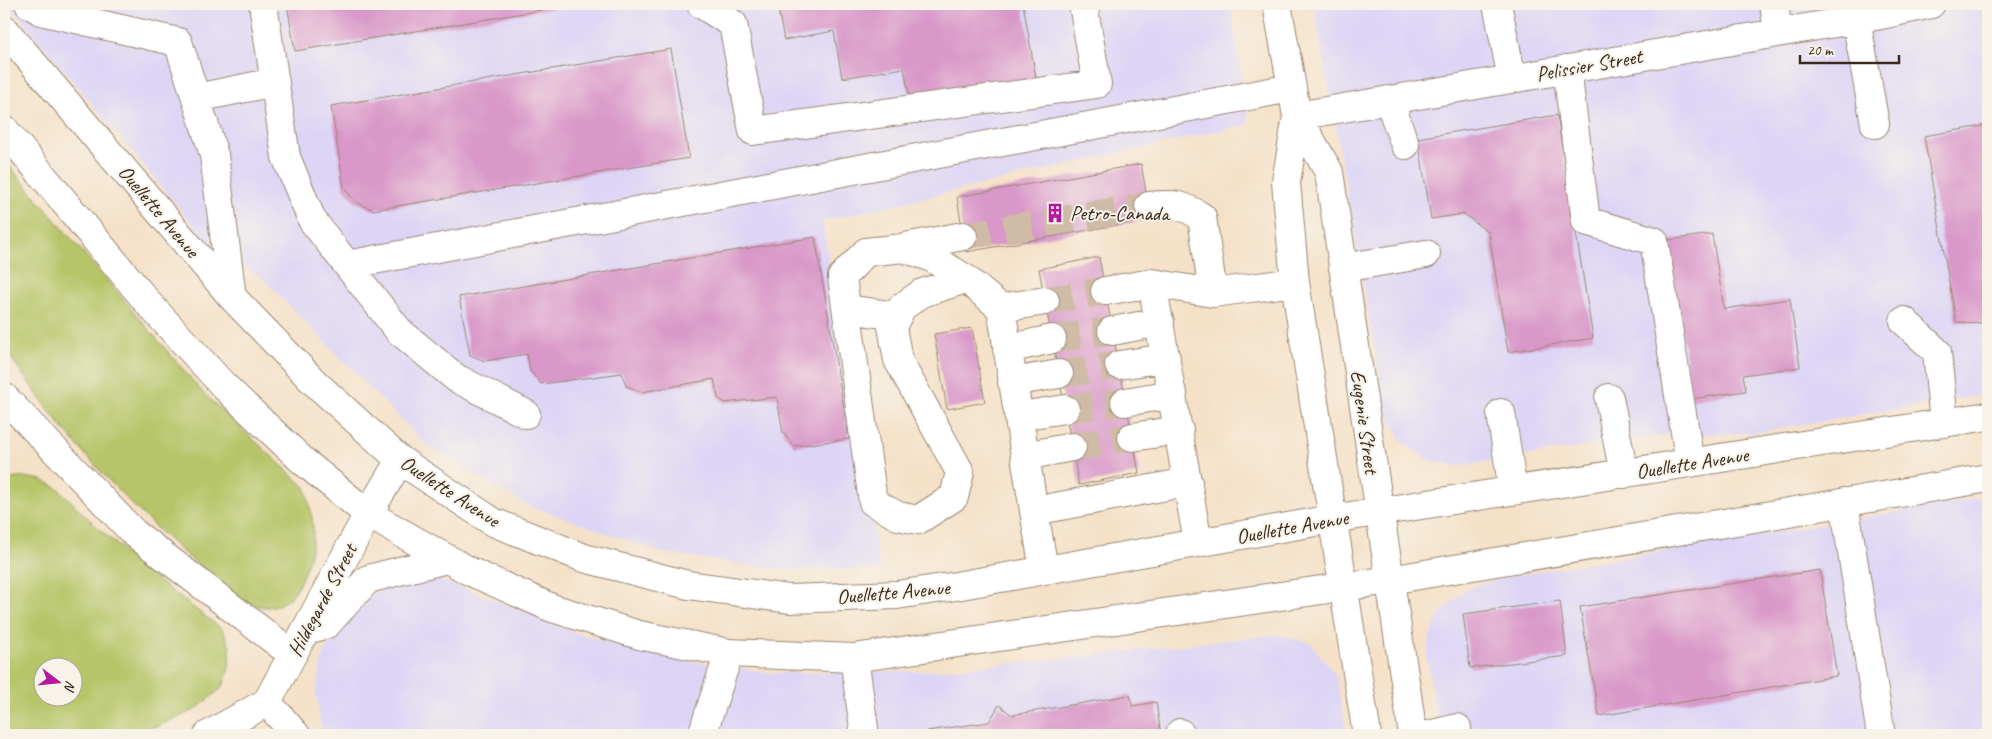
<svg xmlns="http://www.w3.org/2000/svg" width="1992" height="739" viewBox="0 0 1992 739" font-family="Caveat,sans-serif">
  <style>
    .built { fill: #ddd5f6 }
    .green { fill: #b6c567; stroke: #787842; fill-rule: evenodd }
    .building { fill: #d998c9 }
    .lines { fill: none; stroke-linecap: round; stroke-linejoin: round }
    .minor-tunnel { stroke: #d0bca6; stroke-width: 28; stroke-dasharray: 28 14; stroke-linecap: butt }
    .minor-casing { stroke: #988673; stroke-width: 30 }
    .major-casing { stroke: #988673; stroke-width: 30 }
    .minor { stroke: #fff; stroke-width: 28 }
    .major { stroke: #fff; stroke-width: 28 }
    .labels { text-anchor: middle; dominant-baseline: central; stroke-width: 4; stroke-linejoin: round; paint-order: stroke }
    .street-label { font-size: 21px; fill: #3b2a1e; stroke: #f7f3e8 }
    .poi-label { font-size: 21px; fill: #3b2a1e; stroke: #f7f3e8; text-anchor: start }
  </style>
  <rect width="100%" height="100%" fill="#f7f3e8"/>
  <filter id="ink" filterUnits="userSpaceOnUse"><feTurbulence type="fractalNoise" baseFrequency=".02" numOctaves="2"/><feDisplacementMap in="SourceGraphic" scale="10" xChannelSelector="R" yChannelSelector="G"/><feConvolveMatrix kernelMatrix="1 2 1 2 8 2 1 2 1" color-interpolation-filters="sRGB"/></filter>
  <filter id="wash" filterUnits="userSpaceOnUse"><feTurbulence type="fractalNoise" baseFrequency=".0096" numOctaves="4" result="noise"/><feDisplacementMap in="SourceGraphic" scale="20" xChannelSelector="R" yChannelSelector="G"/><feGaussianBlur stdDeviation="1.12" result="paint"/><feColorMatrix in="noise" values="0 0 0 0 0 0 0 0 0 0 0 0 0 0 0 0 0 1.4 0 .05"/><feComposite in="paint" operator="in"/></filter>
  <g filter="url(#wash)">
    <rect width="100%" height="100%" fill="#f5e1c8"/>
    <path class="built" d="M8 4H1230L1249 124 822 221 880 570 777 569 663 553 525 504 426 445 262 278 206 240Z
      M1314 4H1988V394L1752 433 1656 436 1457 466 1428 460 1402 442 1385 408Z
      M1988 497V735H1439L1427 660 1429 640 1440 613 1465 590 1500 578Z
      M432 578 469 590 576 633 675 659 774 673 926 671 1046 660 1275 635 1309 642 1335 673 1347 735H326L320 724 316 692 324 651 371 594 404 579Z"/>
    <path class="green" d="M4 160 204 394 305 487C317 528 316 547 298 586 291 601 275 610 258 606 243 602 231 592 219 582 167 542 113 487 70 437 48 411 29 382 8 354L4 347Z
      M24 477 42 480 59 489 95 525 152 576 223 630 230 647 229 668 223 687 195 710 158 726 114 735H4V480ZM42 666H72V696H42Z"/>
    <g id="blocks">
      <path class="building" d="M287 4H572V5L295 51Z
        M777 4H1023L1036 78 910 99 904 68 842 78 834 31 784 40Z
        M671 49 689 158 373 210 356 202 344 188 331 106Z
        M1557 115 1593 338 1508 352 1489 233 1464 214 1431 219 1418 138Z
        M1988 125V322L1983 323 1956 322 1924 136Z
        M1141 164 1151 219 966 252 957 197Z
        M1712 234 1724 309 1790 299 1800 367 1743 375 1746 391 1692 399 1668 240Z
        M815 237 849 439 794 446 783 433 777 397 725 403 718 398 714 379 642 392 626 386 622 373 541 384 530 371 527 354 485 361 470 355 459 297Z
        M1099 257 1139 473 1079 485 1039 269Z
        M972 328 985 402 947 409 934 334Z
        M1820 570 1837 676 1599 716 1580 607Z
        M1560 601 1567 656 1470 668 1463 614Z
        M1130 695 1132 706 1156 702 1161 735H928L927 731 989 722 999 705 1012 715Z"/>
    </g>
  </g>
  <g filter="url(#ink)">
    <use href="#blocks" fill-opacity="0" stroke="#988673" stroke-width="1"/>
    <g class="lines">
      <path class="minor-tunnel" d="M963 236 1149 206
        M1045 301 1105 291
        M1052 339 1112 331
        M1059 374 1119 365
        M1065 409 1125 402
        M1072 447 1132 437"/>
      <defs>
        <path id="minor" d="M29 4 41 11 178 42 196 98 275 82
          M263 4 286 157 312 220 399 331 456 378 526 414
          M701 4 733 24 753 131 1097 84 1083 4
          M1277 4 1297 116 1329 172 1413 735
          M1497 4 1512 79
          M1774 4 1778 32
          M1856 19 1875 124
          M1567 69 1586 221 1654 241 1690 463
          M196 98 214 155 232 297
          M1389 100 1405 145
          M1297 116 1881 15 1931 4
          M1297 116 1286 182 1295 282 1367 735
          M1149 206C1174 204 1180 203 1202 217L1213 293
          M905 247 963 236
          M347 265 1291 88
          M1343 268 1426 254
          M966 279 922 293 902 307 892 327 898 360 960 472 954 497 918 520 898 516 873 502 842 277 866 252 903 248 930 257 966 279 1001 308 1034 511 1188 482
          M1152 283 1213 293 1295 282
          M1105 291 1152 283 1198 543
          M1001 308 1045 301
          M847 309 897 316
          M1904 321 1937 352 1944 423
          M1112 331 1160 322
          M1007 349 1052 339
          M1119 365 1166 358
          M1012 382 1059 374
          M4 397 134 533 292 654
          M1609 398 1624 474
          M1125 402 1173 394
          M1501 413 1513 491
          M1020 416 1065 409
          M1132 437 1179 430
          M1025 456 1072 447
          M1844 502 1881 735
          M1034 511 1044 570
          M854 658 865 735
          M267 702 368 514 400 460
          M267 702 296 735
          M1180 733V735
          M208 735 267 702
          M702 735 729 653
          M1428 735 1457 728"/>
        <path id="major" d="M4 29 232 297 314 382 400 460 493 522 584 558 688 585 790 599 897 595 956 586 1332 519 1988 416
          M4 129 149 304 224 386 303 461 368 514 469 571 552 608 639 635 729 653 854 658 1390 580 1988 478
          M305 631 327 624 368 579 447 559"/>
      </defs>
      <use href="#minor" class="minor-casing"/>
      <use href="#major" class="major-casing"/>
      <use href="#minor" class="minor"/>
      <use href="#major" class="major"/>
    </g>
  </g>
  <defs>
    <symbol id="building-bare" viewBox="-9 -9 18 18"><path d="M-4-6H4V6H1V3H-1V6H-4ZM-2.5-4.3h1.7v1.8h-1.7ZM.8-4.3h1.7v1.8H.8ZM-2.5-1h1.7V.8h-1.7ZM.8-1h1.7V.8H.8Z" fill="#b5179e" stroke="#f7f3e8" stroke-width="2.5" paint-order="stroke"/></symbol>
  </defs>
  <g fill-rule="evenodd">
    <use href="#building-bare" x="1041" y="199" width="28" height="28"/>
  </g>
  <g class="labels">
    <g class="street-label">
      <text transform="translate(1589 65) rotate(-10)">Pelissier Street</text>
      <text transform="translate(159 211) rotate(50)">Ouellette Avenue</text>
      <text transform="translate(1365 422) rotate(82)">Eugenie Street</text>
      <text transform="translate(1692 463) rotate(-9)">Ouellette Avenue</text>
      <text transform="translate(450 491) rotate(33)">Ouellette Avenue</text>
      <text transform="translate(1292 527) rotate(-10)">Ouellette Avenue</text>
      <text transform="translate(893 592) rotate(-5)">Ouellette Avenue</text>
      <text transform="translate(322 600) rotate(-62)">Hildegarde Street</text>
    </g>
    <g class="poi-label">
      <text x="1070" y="213">Petro-Canada</text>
    </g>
  </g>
  <rect width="1992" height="739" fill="none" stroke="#f7f3e8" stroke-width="20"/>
  <g transform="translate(58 682) rotate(106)"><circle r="24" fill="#f7f3e8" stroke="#aca397"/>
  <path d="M0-4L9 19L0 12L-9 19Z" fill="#b5179e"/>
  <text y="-8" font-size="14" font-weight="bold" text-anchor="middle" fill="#3b2a1e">N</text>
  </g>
  <path d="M1800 55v8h99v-8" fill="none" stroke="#3b2a1e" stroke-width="2.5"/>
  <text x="1807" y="55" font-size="15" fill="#3b2a1e" stroke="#f7f3e8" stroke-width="4" paint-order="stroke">20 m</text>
</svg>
